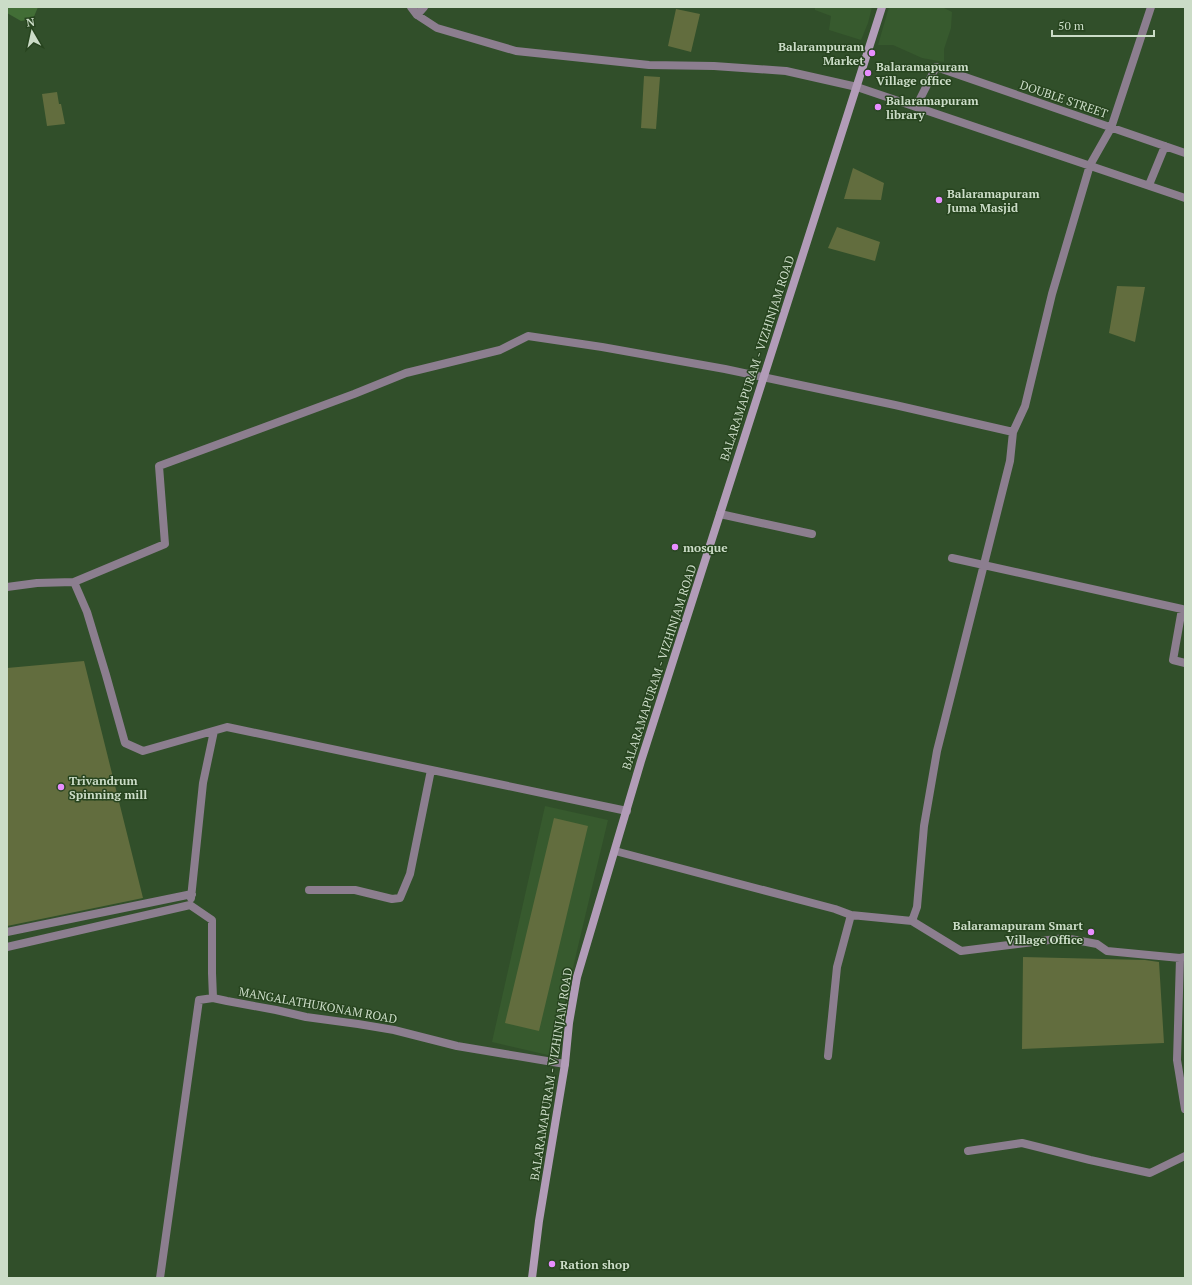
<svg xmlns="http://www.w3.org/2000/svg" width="1192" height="1285" viewBox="0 0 1192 1285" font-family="'PT Serif',serif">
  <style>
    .built { fill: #375a2e }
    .green { fill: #426e36 }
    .building { fill: #626d3e }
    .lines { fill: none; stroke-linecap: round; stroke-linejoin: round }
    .street { stroke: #8c7e8f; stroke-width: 8 }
    .secondary { stroke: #b29cb8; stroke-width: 8 }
    .poi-dot { fill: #e88eff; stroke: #27441f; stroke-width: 1.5 }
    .labels { text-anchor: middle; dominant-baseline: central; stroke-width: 3; stroke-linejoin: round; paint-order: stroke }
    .poi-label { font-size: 12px; font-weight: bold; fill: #cbdcc7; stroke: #27441f; text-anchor: start }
    .street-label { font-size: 12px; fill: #cbdcc7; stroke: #27441f }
  </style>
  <rect width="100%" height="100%" fill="#314f2a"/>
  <path class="built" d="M815 7H872L868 23 861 40 829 30 831 16 815 10Z
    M889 7H944V8L952 12 951 28 944 49V62L922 58 893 45H878Z
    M545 806 608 820 552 1056 492 1042Z"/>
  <path class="green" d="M7 7H38L33 19 21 21 7 13Z"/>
  <path class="building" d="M676 9 700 14 691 52 668 46Z
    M644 76 660 77 656 129 641 128Z
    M57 92 59 104H61L65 124 47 126 42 94Z
    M853 168 884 183 881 200 844 199Z
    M837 227 880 242 875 261 828 248Z
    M1117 286 1145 287 1135 342 1109 333Z
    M84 661 143 898 7 926V668Z
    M554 818 588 826 539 1031 505 1023Z
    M1023 957 1145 960 1159 962 1164 1043 1022 1049Z"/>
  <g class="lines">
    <path class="street" d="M411 7 417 15 437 28 516 51 649 65 714 66 786 71 857 87 1185 198
      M417 15 424 7
      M916 107 936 67 1185 153
      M1149 185 1165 146
      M720 514 812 534
      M952 558 1182 609 1173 660 1185 663
      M74 582 165 544 159 466 354 394 406 373 500 350 528 336 602 347 725 369 895 405 1013 432
      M7 587 37 583 74 582 87 612 106 675 125 743 143 751 227 727 627 811
      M615 851 835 909 851 915 912 921 961 951 1065 938 1097 944 1107 951 1180 958 1185 957
      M309 890H355L392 899 400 898 410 874 431 770
      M191 898 203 783 214 731
      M912 921 917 907 924 826 937 751 1010 461 1013 432 1025 406 1052 294 1090 165 1111 128 1151 7
      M7 932 192 894
      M7 947 190 905 212 920V973L213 998 227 1001 276 1010 306 1017 358 1024 394 1030 457 1046 565 1064
      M1180 958 1177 1060 1185 1109
      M828 1056 837 967 851 915
      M968 1151 1022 1143 1090 1160 1150 1173 1185 1156
      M160 1278 199 1000 213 998"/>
    <path class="secondary" d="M532 1278 539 1221 565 1064 569 1023 577 977 641 761 882 7"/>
  </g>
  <g class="poi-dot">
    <circle cx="872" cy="53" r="4"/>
    <circle cx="868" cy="73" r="4"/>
    <circle cx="878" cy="107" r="4"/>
    <circle cx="939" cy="200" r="4"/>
    <circle cx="675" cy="547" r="4"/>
    <circle cx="61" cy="787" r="4"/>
    <circle cx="1091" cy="932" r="4"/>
    <circle cx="552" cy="1264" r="4"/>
  </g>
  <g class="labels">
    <g class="poi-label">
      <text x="864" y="46" text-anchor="end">Balarampuram<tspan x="864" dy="14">Market</tspan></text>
      <text x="876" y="66">Balaramapuram<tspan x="876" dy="14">Village office</tspan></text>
      <text x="886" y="100">Balaramapuram<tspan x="886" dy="14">library</tspan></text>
      <text x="947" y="193">Balaramapuram<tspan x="947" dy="14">Juma Masjid</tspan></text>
      <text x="683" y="547">mosque</text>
      <text x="69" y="780">Trivandrum<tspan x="69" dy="14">Spinning mill</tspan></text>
      <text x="1083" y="925" text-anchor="end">Balaramapuram Smart<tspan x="1083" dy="14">Village Office</tspan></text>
      <text x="560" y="1264">Ration shop</text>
    </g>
    <g class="street-label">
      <text transform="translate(1064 99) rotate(19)">DOUBLE STREET</text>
      <text transform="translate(757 358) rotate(-72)">BALARAMAPURAM - VIZHINJAM ROAD</text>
      <text transform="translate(659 667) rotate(-72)">BALARAMAPURAM - VIZHINJAM ROAD</text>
      <text transform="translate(318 1005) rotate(10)">MANGALATHUKONAM ROAD</text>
      <text transform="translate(551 1074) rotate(-81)">BALARAMAPURAM - VIZHINJAM ROAD</text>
    </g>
  </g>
  <rect width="1192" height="1285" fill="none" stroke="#cbdcc7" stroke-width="16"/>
  <g transform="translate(32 32) rotate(351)" stroke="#27441f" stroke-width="3" paint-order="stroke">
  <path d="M0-3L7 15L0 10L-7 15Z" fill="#cbdcc7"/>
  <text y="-6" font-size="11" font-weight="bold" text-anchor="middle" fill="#cbdcc7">N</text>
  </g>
  <path d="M1052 30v6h102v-6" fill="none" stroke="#cbdcc7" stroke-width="2"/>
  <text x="1058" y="30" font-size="12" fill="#cbdcc7" stroke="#27441f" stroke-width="3" paint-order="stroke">50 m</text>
</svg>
